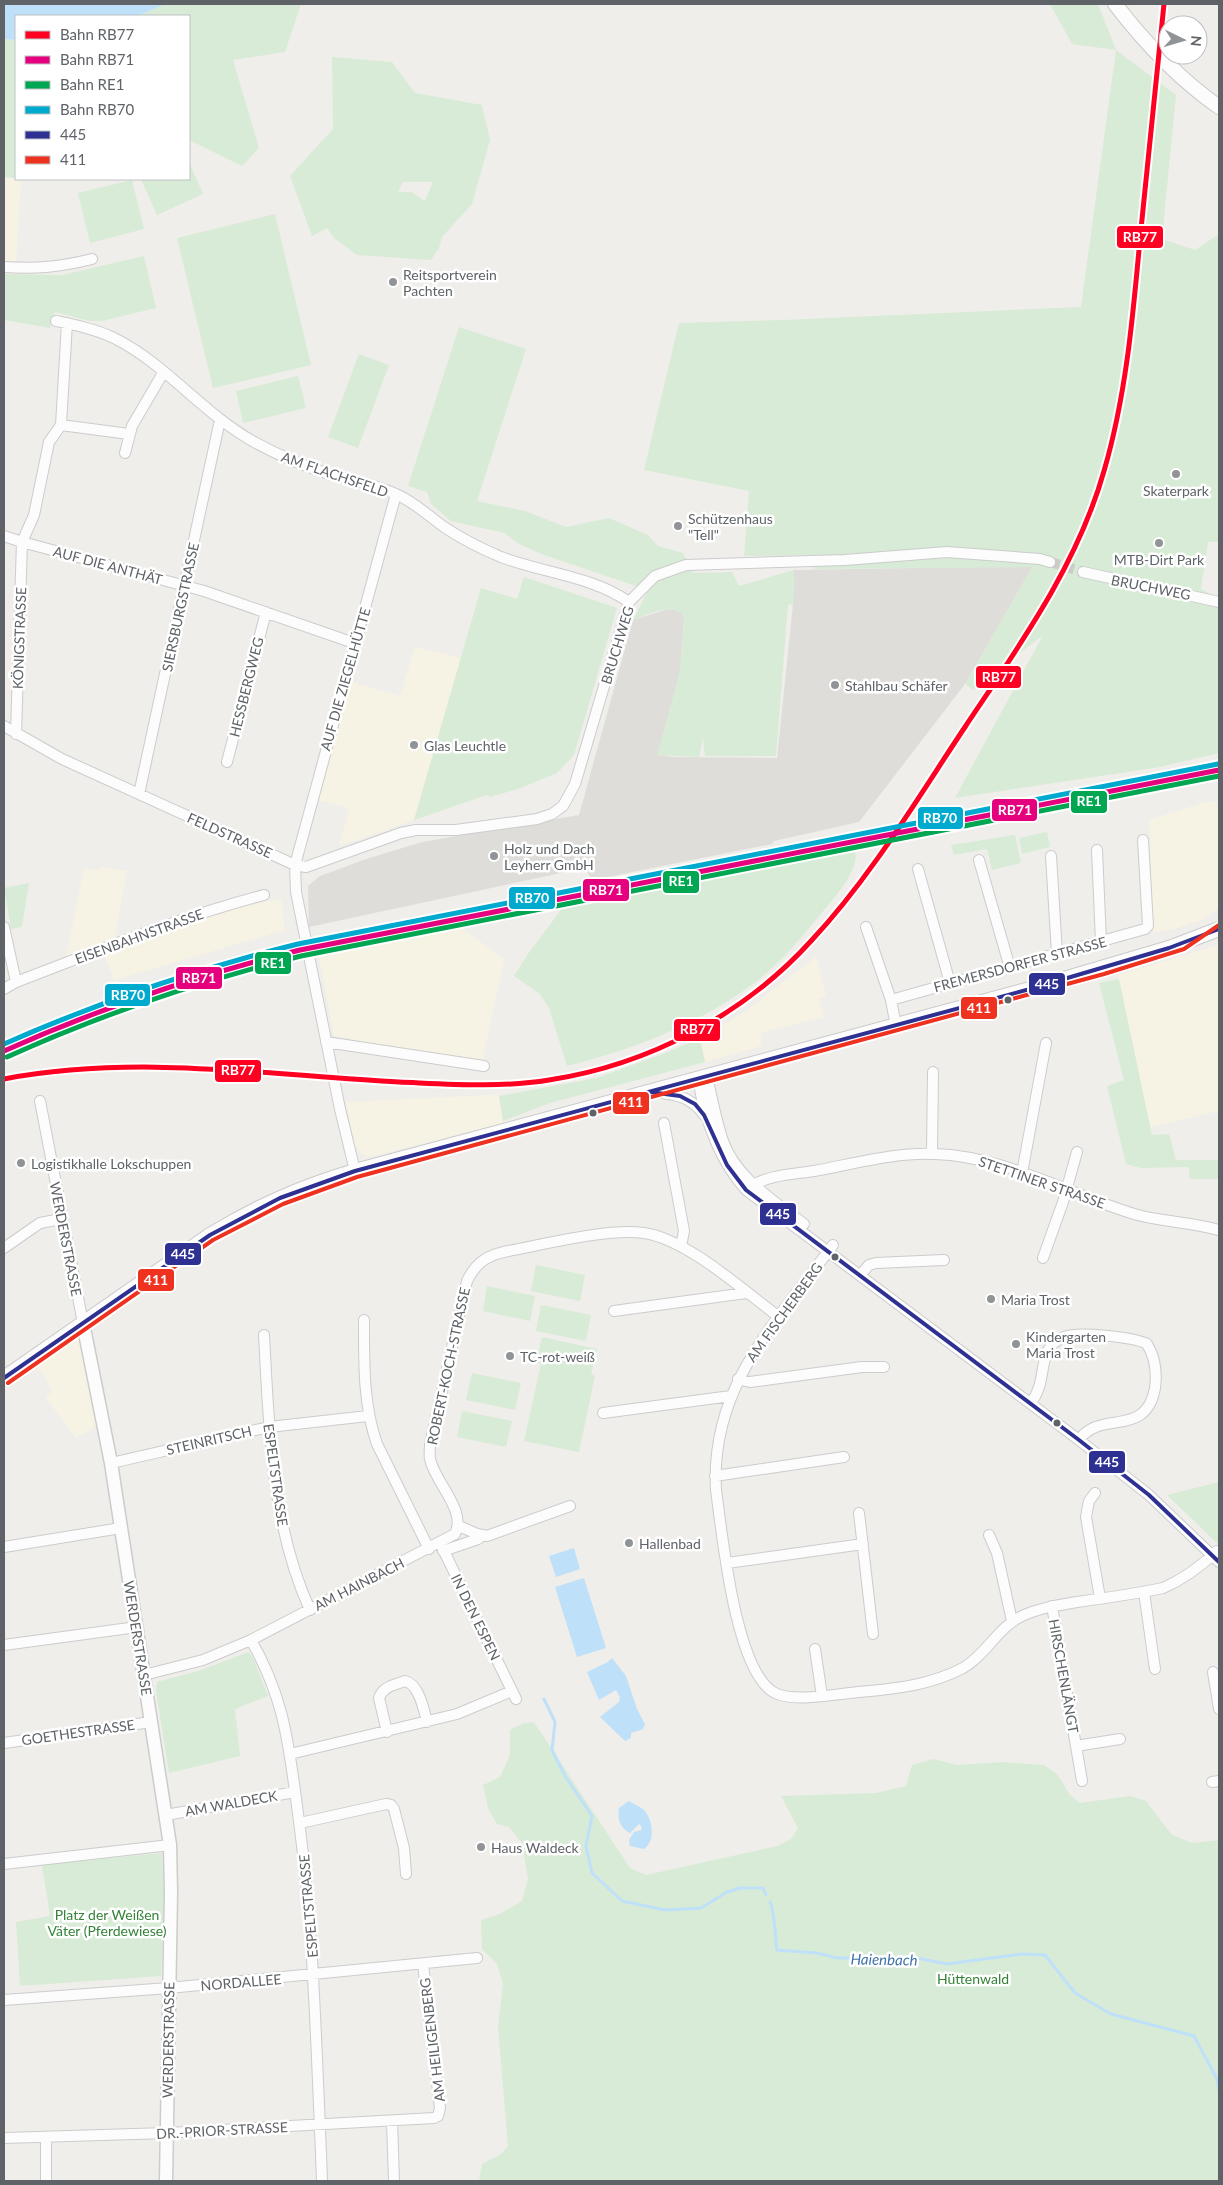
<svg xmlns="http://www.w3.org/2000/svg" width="1223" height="2185" viewBox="0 0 1223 2185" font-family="Lato,sans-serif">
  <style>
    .commercial { fill: #f7f3e4 }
    .industrial { fill: #dfddda }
    .green { fill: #d8ebd6; fill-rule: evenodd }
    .water { fill: #bfe0f9 }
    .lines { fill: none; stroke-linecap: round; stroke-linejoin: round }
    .stream { stroke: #bfe0f9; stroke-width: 3 }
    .minor-tunnel { stroke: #cbcbca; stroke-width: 10; stroke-dasharray: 10 5; stroke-linecap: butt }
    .minor-casing { stroke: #cbcccc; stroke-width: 12 }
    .tertiary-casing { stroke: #cbcccc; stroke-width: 15 }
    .secondary-casing { stroke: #cacacb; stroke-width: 16 }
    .minor { stroke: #fdfcfc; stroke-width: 10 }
    .tertiary { stroke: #fdfcfc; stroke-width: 12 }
    .secondary { stroke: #fdfcfc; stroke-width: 14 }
    .bus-1-casing { stroke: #fff; stroke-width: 8 }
    .bus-2-casing { stroke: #fff; stroke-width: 8 }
    .bus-1 { stroke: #2e3192; stroke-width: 4 }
    .bus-2 { stroke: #ef3120; stroke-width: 4 }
    .rail-1-casing { stroke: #fff; stroke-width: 9 }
    .rail-2-casing { stroke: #fff; stroke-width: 9 }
    .rail-3-casing { stroke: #fff; stroke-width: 9 }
    .rail-4-casing { stroke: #fff; stroke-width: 9 }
    .rail-1 { stroke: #ff0023; stroke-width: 5 }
    .rail-2 { stroke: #e5007d; stroke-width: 5 }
    .rail-3 { stroke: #00a651; stroke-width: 5 }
    .rail-4 { stroke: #00a9ce; stroke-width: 5 }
    .poi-dot { fill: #919496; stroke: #fff; stroke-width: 2 }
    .bus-dot { fill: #5f6368; stroke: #fff; stroke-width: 2 }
    .labels { text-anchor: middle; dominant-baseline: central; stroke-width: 5; stroke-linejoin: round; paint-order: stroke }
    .poi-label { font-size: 14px; fill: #5f6368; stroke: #fff; text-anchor: start }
    .street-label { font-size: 14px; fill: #5f6368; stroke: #fff }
    .park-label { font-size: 14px; fill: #348238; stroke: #fff }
    .water-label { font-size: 15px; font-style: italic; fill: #4174aa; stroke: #fff }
    .line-badge { stroke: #fff; stroke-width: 2 }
    .badge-label { font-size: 14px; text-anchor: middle; font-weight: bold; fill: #fff }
  </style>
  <rect width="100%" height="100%" fill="#efeeea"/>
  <path class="commercial" d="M4 178 21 179 16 261H4Z
    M415 647 461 658 414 820 339 846 349 808 318 800 351 682 400 696Z
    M1209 801 1217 802 1219 821V908L1201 920 1174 929 1153 932 1149 820Z
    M101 867 127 871 114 940 66 957 84 868 100 871Z
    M281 899 285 930 114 980 104 952 204 917 250 904Z
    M460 927 504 959 482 1062 441 1057 334 1036 318 952Z
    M1219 945V1111L1150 1127 1118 975Z
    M816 957 826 996 819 999 824 1017 761 1033V1046L705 1062 700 1038 743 1013Z
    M492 1095 499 1096 503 1123 369 1157 361 1153 355 1145 346 1102Z
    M78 1337 99 1424 76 1438 46 1398 53 1391 37 1366Z"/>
  <path class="industrial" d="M1033 566 965 684 859 822 774 841 772 844 593 880 584 868 309 927 308 886 320 876 366 859 422 842 579 815 633 620 668 609 676 610 682 613 684 620 680 672 658 755 674 757 777 758 793 604 794 570Z"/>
  <path class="green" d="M166 4H301L285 52 233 60 259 148 242 166 189 140V16H137Z
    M1050 4H1098L1116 50 1176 95 1162 239 1195 250 1219 234V542H1208L1201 589 1219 598V753L1160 767 955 798 1043 635 973 690 965 684 1032 567 814 569 809 555 744 556 749 491 644 470 679 323 783 320 1081 307 1116 50 1072 44Z
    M4 39 16 40V178L4 177Z
    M332 57 392 62 415 93 482 105 490 140 472 204 442 237 439 248 431 260 357 255 334 238 327 228 312 236 290 176 333 129ZM403 182H433L425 201 411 192H398Z
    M189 162 203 194 157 215 141 179H189Z
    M132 180 144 229 90 243 78 193Z
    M275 214 311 365 213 388 177 238Z
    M144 256 156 308 102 321H90L55 312 50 328 4 320V274L62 275Z
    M459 327 526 349 477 501 525 511 566 527 609 518 648 535 658 546 683 553 693 573 732 572 739 586 794 570 793 604 788 605 776 756H705L703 738 699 757 657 755 680 672 684 620 682 613C667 604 648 615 633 620L648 590 544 555 517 543 505 533 451 521 431 504 427 492 408 486Z
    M359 354 389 365 358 448 328 437Z
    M298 376 306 408 243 423 236 391Z
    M524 577 617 608 574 755 557 773 518 789 490 797 487 795 414 820 481 588 517 599Z
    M1047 832 1050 847 1022 854 1019 838Z
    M1015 835 1021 863 992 870 987 849 954 855 951 845Z
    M849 847 856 854C855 876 834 898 820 915 801 938 781 962 757 981 698 1025 637 1048 567 1066L549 1008 540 994 514 976 528 954 567 902Z
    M29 883 22 927 11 929 4 888Z
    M1119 979 1152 1135 1169 1134 1176 1160H1219V1179H1190L1189 1167 1141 1168 1126 1164 1107 1086 1124 1080 1099 983Z
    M700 1038 705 1062 550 1103 503 1121 499 1096 597 1078 668 1052Z
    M536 1265 585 1275 580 1301 531 1291Z
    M487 1286 535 1296 530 1321 483 1311Z
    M541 1305 591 1315 586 1341 536 1331Z
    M542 1337 597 1349 591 1374 595 1376 579 1452 524 1441 541 1364 536 1363Z
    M472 1373 521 1383 515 1410 466 1400Z
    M462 1411 512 1421 506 1447 457 1437Z
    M1219 1482V1545L1167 1495Z
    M249 1652 254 1660 268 1696 235 1709 240 1756 169 1773 156 1691 157 1682 198 1671Z
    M534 1722 630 1868 646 1875 777 1846 791 1839 798 1828 781 1796 876 1793 906 1786 912 1765 933 1759 958 1765 1003 1762 1044 1765 1057 1774 1070 1795 1080 1803 1130 1796 1146 1801 1172 1835 1192 1843 1219 1840V2181H479L482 2164 500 2155 508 2146 498 2026 503 1984 497 1964 482 1949 481 1920 500 1914 522 1901 528 1879 522 1843 509 1827 497 1824 488 1808 483 1785 500 1777 510 1755V1730L524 1723Z
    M162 1853 164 1895 161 1976 20 1986 16 1922 50 1916 42 1865Z"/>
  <path class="water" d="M4 4H166L137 16H16V40L4 39Z
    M574 1548 580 1569 556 1577 549 1556Z
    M584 1578 606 1648 577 1657 555 1587Z
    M612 1658 626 1676 637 1709 645 1724 643 1729 631 1733V1738L625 1741 600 1717 619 1702 620 1697 616 1690 599 1700 587 1672 608 1662Z
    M629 1801C633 1804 639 1806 643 1809 653 1818 656 1841 644 1849L630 1846 629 1840 634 1832 642 1830 641 1826 639 1824 630 1833C620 1828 617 1819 619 1808Z"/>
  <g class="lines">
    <path class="stream" d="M544 1699 555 1722 552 1750 565 1776 592 1816 586 1846 592 1873 622 1901 665 1910 701 1908 727 1892 740 1888H763L766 1895
      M770 1902C775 1913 775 1937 777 1950L817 1953 837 1958H917L947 1964 1021 1954 1045 1955 1075 1993 1111 2014 1194 2036 1217 2079 1219 2090"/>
    <path class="minor-tunnel" d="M1050 562 1083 572"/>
    <defs>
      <path id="minor" d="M4 267C37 269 60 267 92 259
        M56 321C75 325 95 329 114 338 165 363 204 415 256 443 278 455 301 465 326 473 350 480 375 484 398 495 415 503 429 516 444 527 462 539 482 549 501 557 543 573 592 576 629 602
        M61 425 129 434
        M125 453 132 426 163 373
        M4 536 22 542 204 591 354 643
        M1083 572 1219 602
        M4 726 62 759 295 865 306 867 401 833 416 830H456L537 819 552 814 563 806 575 784 629 602 655 576 686 565 845 560 947 552 1040 559 1050 562
        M16 734 22 542 34 515 49 442 61 425 67 323
        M227 762 266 612
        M139 794 220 420
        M1097 850 1101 942
        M1051 856 1057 954
        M979 860 1010 968
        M918 869 950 983
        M4 927 16 982
        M866 927 891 1000 896 1026
        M4 989 16 982C98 951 179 917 264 895
        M891 1000 1145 929 1148 926 1143 840
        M326 1042 484 1066
        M707 1077C712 1098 716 1120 723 1141 736 1178 774 1201 804 1224
        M698 1079C705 1120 718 1159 746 1190L1079 1440 1149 1495 1219 1562
        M655 1092C678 1095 690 1096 705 1116
        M40 1101 83 1323
        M664 1123 684 1231 681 1246
        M932 1153 933 1072
        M355 1171 340 1109 296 892 295 865 396 494
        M1022 1173 1046 1043
        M749 1188C765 1175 795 1174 814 1171 853 1164 895 1152 935 1154 1004 1156 1068 1194 1134 1214 1162 1222 1191 1222 1219 1230
        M833 1245C776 1322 710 1387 716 1490 722 1532 735 1673 775 1693 793 1702 830 1695 850 1693 889 1689 927 1687 963 1668 986 1655 998 1627 1022 1616 1039 1608 1059 1605 1077 1602 1106 1598 1135 1594 1163 1588 1184 1579 1200 1567 1217 1551
        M4 1248 40 1223 61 1219
        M1043 1258 1063 1202 1077 1152
        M861 1274 869 1265 876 1263 944 1260
        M614 1311 746 1293
        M364 1320C364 1362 363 1404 377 1444L429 1549
        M264 1335C269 1428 271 1524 310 1610
        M738 1379 750 1382 862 1367H884
        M1031 1403C1044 1385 1040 1371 1047 1352 1050 1346 1057 1340 1064 1337 1077 1331 1134 1337 1147 1344 1155 1357 1157 1373 1155 1388 1146 1439 1100 1409 1079 1440
        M603 1413 731 1396
        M111 1463 269 1427 368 1416
        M715 1476 844 1457
        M1095 1493 1089 1501 1086 1517 1100 1598
        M859 1513 873 1634
        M459 1526 477 1534 487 1536 570 1506
        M989 1535 997 1553 1012 1621
        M440 1543 516 1699
        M4 1547 121 1528
        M443 1551 478 1539 482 1536
        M727 1563 863 1544
        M1144 1592 1155 1669
        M1052 1606 1082 1781
        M251 1640C281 1693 287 1732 295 1791 302 1842 308 1892 311 1942 316 2022 319 2102 322 2181
        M4 1645 137 1627
        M815 1649 822 1696
        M1213 1672 1219 1709
        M144 1675 203 1660 251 1640 455 1534C467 1510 435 1483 430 1459 429 1454 430 1449 430 1444L467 1281C476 1262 488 1255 508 1251 546 1244 608 1228 644 1233 687 1239 744 1291 779 1317
        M387 1732 379 1698C383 1686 395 1685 405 1681 419 1684 424 1710 427 1722
        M4 1743 151 1722
        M1076 1746 1120 1739
        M290 1754 457 1714 512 1691
        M1212 1782 1219 1781
        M166 1815 295 1792
        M300 1823 386 1804 391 1805 394 1809 404 1848 406 1874
        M4 1864 170 1845
        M4 2000 169 1988 477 1958
        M392 2121 394 2181
        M4 2138 167 2133 434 2118 438 2116 440 2108 423 1964
        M46 2181V2137"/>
      <path id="tertiary" d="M83 1323 111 1463 170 1845 171 1892 166 2181"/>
      <path id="secondary" d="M1115 4C1145 43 1179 79 1219 107
        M4 1378 210 1235C258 1206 301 1187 355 1171L1030 989 1169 948 1219 929"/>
    </defs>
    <use href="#minor" class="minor-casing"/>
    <use href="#tertiary" class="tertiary-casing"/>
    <use href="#secondary" class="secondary-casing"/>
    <use href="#minor" class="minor"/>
    <use href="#tertiary" class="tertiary"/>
    <use href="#secondary" class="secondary"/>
    <defs>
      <path id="bus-1" d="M650 1092 680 1096 695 1104 704 1115 727 1165 746 1190 1079 1440 1149 1495 1219 1562
        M4 1378 210 1235 280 1198 355 1171 1030 989 1169 948 1219 929"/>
      <path id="bus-2" d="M8 1383 213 1240 283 1204 357 1177 1104 974 1184 949 1219 925"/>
    </defs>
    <use href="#bus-1" class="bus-1-casing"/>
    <use href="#bus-2" class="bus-2-casing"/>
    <use href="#bus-1" class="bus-1"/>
    <use href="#bus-2" class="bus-2"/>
    <defs>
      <path id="rail-1" d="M4 1079C135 1054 267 1075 399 1082 448 1084 500 1088 549 1080 648 1065 744 1015 811 941 871 877 917 799 965 727 1019 646 1077 566 1104 471 1126 396 1133 316 1140 239 1148 160 1156 82 1164 4"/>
      <path id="rail-2" d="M4 1051C100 1008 198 975 300 950L1219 770"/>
      <path id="rail-3" d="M7 1057C102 1014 200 981 301 956L1219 776"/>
      <path id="rail-4" d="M4 1044C99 1002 197 969 298 944L1218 764"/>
    </defs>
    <use href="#rail-1" class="rail-1-casing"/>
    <use href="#rail-2" class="rail-2-casing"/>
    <use href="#rail-3" class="rail-3-casing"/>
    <use href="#rail-4" class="rail-4-casing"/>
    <use href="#rail-1" class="rail-1"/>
    <use href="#rail-2" class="rail-2"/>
    <use href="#rail-3" class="rail-3"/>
    <use href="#rail-4" class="rail-4"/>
  </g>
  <g class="poi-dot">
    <circle cx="393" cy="282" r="5"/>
    <circle cx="1176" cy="474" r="5"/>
    <circle cx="678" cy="526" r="5"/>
    <circle cx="1159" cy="543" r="5"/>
    <circle cx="835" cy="685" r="5"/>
    <circle cx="414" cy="745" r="5"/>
    <circle cx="494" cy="856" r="5"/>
    <circle cx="21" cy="1163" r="5"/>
    <circle cx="991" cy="1299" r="5"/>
    <circle cx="1016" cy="1344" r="5"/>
    <circle cx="510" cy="1356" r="5"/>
    <circle cx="629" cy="1543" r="5"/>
    <circle cx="481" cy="1847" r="5"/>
  </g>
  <g class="bus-dot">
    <circle cx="1008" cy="1000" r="4.5"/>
    <circle cx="593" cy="1113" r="4.5"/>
    <circle cx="835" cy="1257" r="4.5"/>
    <circle cx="1057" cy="1423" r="4.5"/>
  </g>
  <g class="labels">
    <g class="poi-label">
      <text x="403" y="274">Reitsportverein<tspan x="403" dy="16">Pachten</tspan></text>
      <text x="1176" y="490" text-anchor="middle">Skaterpark</text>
      <text x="688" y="518">Schützenhaus<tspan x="688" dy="16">"Tell"</tspan></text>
      <text x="1159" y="559" text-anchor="middle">MTB-Dirt Park</text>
      <text x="845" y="685">Stahlbau Schäfer</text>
      <text x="424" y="745">Glas Leuchtle</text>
      <text x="504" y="848">Holz und Dach<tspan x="504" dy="16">Leyherr GmbH</tspan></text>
      <text x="31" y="1163">Logistikhalle Lokschuppen</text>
      <text x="1001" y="1299">Maria Trost</text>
      <text x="1026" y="1336">Kindergarten<tspan x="1026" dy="16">Maria Trost</tspan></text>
      <text x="520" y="1356">TC-rot-weiß</text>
      <text x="639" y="1543">Hallenbad</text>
      <text x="491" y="1847">Haus Waldeck</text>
    </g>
    <g class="street-label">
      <text transform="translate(335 474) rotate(19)">AM FLACHSFELD</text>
      <text transform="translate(108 565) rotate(15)">AUF DIE ANTHÄT</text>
      <text transform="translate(1151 587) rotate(11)">BRUCHWEG</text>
      <text transform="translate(180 607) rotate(-78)">SIERSBURGSTRASSE</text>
      <text transform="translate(19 638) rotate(-88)">KÖNIGSTRASSE</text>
      <text transform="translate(617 645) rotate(-73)">BRUCHWEG</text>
      <text transform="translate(345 679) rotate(-74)">AUF DIE ZIEGELHÜTTE</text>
      <text transform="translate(246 687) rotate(-76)">HESSBERGWEG</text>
      <text transform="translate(230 835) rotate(24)">FELDSTRASSE</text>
      <text transform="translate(139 936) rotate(-20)">EISENBAHNSTRASSE</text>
      <text transform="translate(1020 964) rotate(-15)">FREMERSDORFER STRASSE</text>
      <text transform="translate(1042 1182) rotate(19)">STETTINER STRASSE</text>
      <text transform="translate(66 1239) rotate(79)">WERDERSTRASSE</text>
      <text transform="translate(784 1312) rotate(-54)">AM FISCHERBERG</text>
      <text transform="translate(448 1366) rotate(-78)">ROBERT-KOCH-STRASSE</text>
      <text transform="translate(209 1440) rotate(-13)">STEINRITSCH</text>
      <text transform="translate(276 1475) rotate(82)">ESPELTSTRASSE</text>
      <text transform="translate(359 1584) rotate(-27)">AM HAINBACH</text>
      <text transform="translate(476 1617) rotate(64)">IN DEN ESPEN</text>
      <text transform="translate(138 1638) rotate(81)">WERDERSTRASSE</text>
      <text transform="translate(1064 1676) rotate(80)">HIRSCHENLÄNGT</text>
      <text transform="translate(78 1732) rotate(-8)">GOETHESTRASSE</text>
      <text transform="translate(231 1803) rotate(-10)">AM WALDECK</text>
      <text transform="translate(308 1906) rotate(-95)">ESPELTSTRASSE</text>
      <text transform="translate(241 1982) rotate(-5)">NORDALLEE</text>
      <text transform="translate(168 2040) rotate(-89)">WERDERSTRASSE</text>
      <text transform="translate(432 2040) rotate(-97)">AM HEILIGENBERG</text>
      <text transform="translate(222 2130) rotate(-3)">DR.-PRIOR-STRASSE</text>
    </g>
    <g class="park-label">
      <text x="107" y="1914">Platz der Weißen<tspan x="107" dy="16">Väter (Pferdewiese)</tspan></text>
      <text x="973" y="1978">Hüttenwald</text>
    </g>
    <g class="water-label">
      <text transform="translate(884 1959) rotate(1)">Haienbach</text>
    </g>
  </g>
  <g class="line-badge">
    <rect x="1116" y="225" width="48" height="24" rx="5" fill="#ff0023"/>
    <rect x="975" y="665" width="47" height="24" rx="5" fill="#ff0023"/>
    <rect x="1070" y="790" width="38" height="24" rx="5" fill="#00a651"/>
    <rect x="991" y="798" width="47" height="24" rx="5" fill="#e5007d"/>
    <rect x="917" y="806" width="47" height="24" rx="5" fill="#00a9ce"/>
    <rect x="662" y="870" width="38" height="24" rx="5" fill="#00a651"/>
    <rect x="582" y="878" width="48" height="24" rx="5" fill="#e5007d"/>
    <rect x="508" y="886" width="48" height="24" rx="5" fill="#00a9ce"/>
    <rect x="254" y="951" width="38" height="24" rx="5" fill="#00a651"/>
    <rect x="175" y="966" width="48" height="24" rx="5" fill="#e5007d"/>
    <rect x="1028" y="972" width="38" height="24" rx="5" fill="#2e3192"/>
    <rect x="104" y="983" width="47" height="24" rx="5" fill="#00a9ce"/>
    <rect x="960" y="996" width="38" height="24" rx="5" fill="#ef3120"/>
    <rect x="673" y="1018" width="48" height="24" rx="5" fill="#ff0023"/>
    <rect x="214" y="1059" width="48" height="24" rx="5" fill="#ff0023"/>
    <rect x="612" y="1091" width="38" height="24" rx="5" fill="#ef3120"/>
    <rect x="759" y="1202" width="38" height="24" rx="5" fill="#2e3192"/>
    <rect x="164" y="1242" width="38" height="24" rx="5" fill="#2e3192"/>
    <rect x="137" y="1268" width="38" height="24" rx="5" fill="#ef3120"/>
    <rect x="1088" y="1450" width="38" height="24" rx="5" fill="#2e3192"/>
  </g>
  <g class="badge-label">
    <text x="1140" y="242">RB77</text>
    <text x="999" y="682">RB77</text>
    <text x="1089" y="806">RE1</text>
    <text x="1015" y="815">RB71</text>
    <text x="940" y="823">RB70</text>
    <text x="681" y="886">RE1</text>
    <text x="606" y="895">RB71</text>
    <text x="532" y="903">RB70</text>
    <text x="273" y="968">RE1</text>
    <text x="199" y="983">RB71</text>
    <text x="1047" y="989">445</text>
    <text x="128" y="1000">RB70</text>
    <text x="979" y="1013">411</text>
    <text x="697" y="1034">RB77</text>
    <text x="238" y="1075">RB77</text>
    <text x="631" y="1107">411</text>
    <text x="778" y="1219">445</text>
    <text x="183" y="1259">445</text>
    <text x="156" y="1285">411</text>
    <text x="1107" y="1467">445</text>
  </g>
  <rect width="1223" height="2185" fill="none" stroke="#5f6368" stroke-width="10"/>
  <rect x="15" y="15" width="175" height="165" fill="#ffffff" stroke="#bfc1c3"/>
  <rect x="25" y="31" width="25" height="8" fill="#ff0023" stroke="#bfc1c3"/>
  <text x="60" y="40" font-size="15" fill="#5f6368">Bahn RB77</text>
  <rect x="25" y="56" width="25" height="8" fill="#e5007d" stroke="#bfc1c3"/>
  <text x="60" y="65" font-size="15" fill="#5f6368">Bahn RB71</text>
  <rect x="25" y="81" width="25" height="8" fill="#00a651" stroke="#bfc1c3"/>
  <text x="60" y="90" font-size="15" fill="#5f6368">Bahn RE1</text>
  <rect x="25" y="106" width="25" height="8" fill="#00a9ce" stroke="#bfc1c3"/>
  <text x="60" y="115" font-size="15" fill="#5f6368">Bahn RB70</text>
  <rect x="25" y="131" width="25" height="8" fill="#2e3192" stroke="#bfc1c3"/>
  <text x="60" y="140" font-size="15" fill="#5f6368">445</text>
  <rect x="25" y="156" width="25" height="8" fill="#ef3120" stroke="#bfc1c3"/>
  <text x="60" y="165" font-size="15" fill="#5f6368">411</text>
  <g transform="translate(1183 40) rotate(95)"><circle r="24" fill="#ffffff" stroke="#bfc1c3"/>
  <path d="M0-4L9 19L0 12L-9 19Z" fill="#919496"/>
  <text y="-8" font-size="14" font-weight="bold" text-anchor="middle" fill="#5f6368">N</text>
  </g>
</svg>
